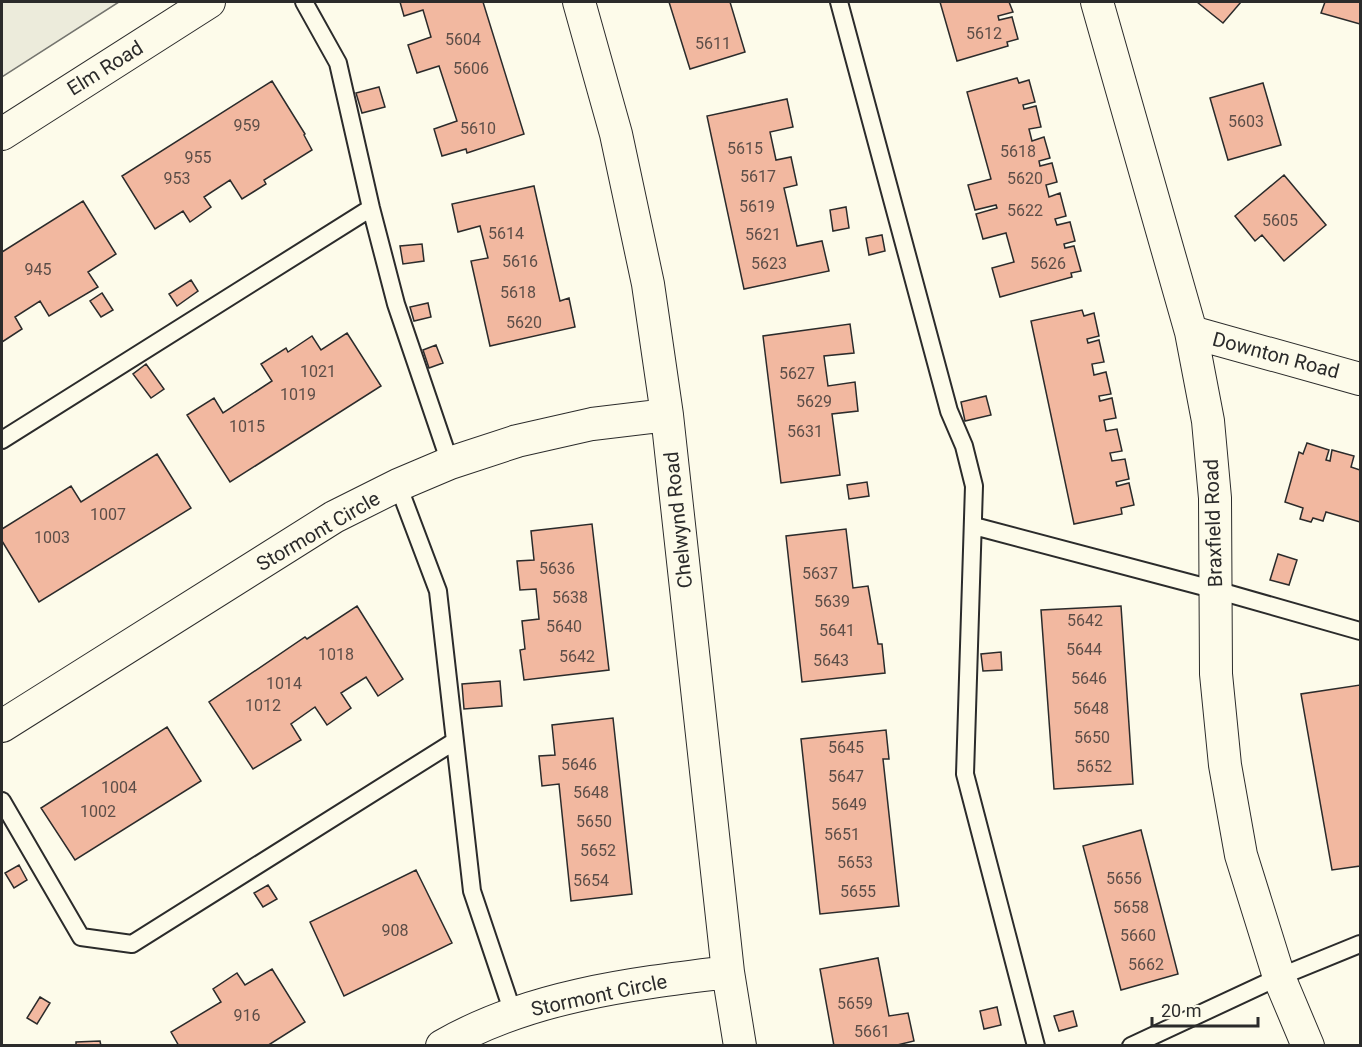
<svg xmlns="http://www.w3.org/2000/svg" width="1362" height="1047" viewBox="0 0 1362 1047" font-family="Roboto,sans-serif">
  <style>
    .green { fill: #ecebdb; stroke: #74746e; stroke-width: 1.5 }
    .building { fill: #f2b8a0; stroke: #2b2b2b; stroke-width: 1.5 }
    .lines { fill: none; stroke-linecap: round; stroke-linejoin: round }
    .lane-casing { stroke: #2b2b2b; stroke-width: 20 }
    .street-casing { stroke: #2b2b2b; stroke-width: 34 }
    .lane { stroke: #fdfbea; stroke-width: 16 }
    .street { stroke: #fdfbea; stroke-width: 32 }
    .labels { text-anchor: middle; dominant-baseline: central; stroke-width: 4.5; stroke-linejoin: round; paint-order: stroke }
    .number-label { font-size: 16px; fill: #5d4e48 }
    .street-label { font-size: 20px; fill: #2b2b2b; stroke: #fdfbea }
  </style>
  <rect width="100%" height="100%" fill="#fdfbea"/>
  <path class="green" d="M2 2H119L2 77Z"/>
  <path class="building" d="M400 2H483L524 134 467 153 466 149 442 156 434 129 457 121 439 66 417 73 408 45 431 37 423 10 404 16Z
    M669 2H730L745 52 690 69Z
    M940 2H1009L1013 12 998 16 999 20 1012 17 1018 39 1007 42 1008 46 957 61Z
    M1197 2H1241L1223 23Z
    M1325 2H1360V24L1321 13Z
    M1017 78 1019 83 1029 80 1035 102 1023 105 1024 109 1036 106 1041 127 1029 129 1032 141 1044 137 1050 158 1039 161 1040 166 1052 163 1057 182 1046 185 1049 197 1060 193 1066 216 1055 219 1057 225 1070 222 1075 241 1064 244 1065 248 1074 246 1081 271 1071 273 1072 277 1000 297 992 268 1014 262 1006 233 983 239 976 214 997 208 996 205 975 210 968 185 991 179 967 92Z
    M272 81 305 134 304 135 312 150 264 180 266 184 242 199 230 180 204 197 211 207 190 222 183 211 155 229 122 176Z
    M1263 83 1281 145 1228 160 1210 98Z
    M379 87 385 107 362 113 356 93Z
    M787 99 793 127 770 132 776 160 791 157 797 185 784 188 797 246 822 241 829 271 744 289 707 116Z
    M1284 175 1326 225 1284 261 1262 235 1255 241 1235 216Z
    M534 186 560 301 569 298 575 327 490 346 471 261 488 258 480 226 458 232 452 204Z
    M83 201 116 254 88 272 98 287 49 316 40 301 15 317 22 329 2 342V252Z
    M846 207 849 228 833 231 830 210Z
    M882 235 885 251 869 255 866 238Z
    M422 244 424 261 403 264 400 246Z
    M191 280 198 291 177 306 169 294Z
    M102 293 113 310 101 317 90 301Z
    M428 303 431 317 414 321 410 307Z
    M1082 310 1084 316 1094 313 1099 336 1087 339 1088 343 1099 340 1104 362 1092 364 1094 375 1106 372 1111 394 1099 396 1100 401 1112 398 1116 418 1104 420 1106 431 1117 429 1122 451 1110 453 1112 461 1125 459 1129 479 1116 482 1117 486 1129 483 1134 505 1121 508 1122 514 1074 524 1031 321Z
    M850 324 854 353 824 356 828 386 855 382 858 411 832 414 840 475 781 483 763 336Z
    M347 333 381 386 230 482 187 415 214 398 223 413 272 381 261 364 286 348 288 352 312 336 321 350Z
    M436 345 443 363 429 368 423 350Z
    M146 364 164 389 151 398 133 374Z
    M986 396 991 415 965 421 961 402Z
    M1307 443 1329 450 1326 460 1330 461 1332 450 1354 456 1351 467 1360 470V522L1326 512 1323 521 1313 518 1311 522 1300 519 1303 508 1285 502 1299 452 1303 454Z
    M157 454 191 508 39 602 2 541V529L71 486 81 502Z
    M867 482 869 496 849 499 847 485Z
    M592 524 609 670 524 680 520 650 525 649 522 621 539 619 536 589 520 590 517 561 534 560 531 531Z
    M846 529 853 588 868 586 878 644H882L885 673 802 682 786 536Z
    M1278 554 1297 560 1289 585 1270 580Z
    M357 606 403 679 378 696 366 677 341 693 351 708 327 725 315 707 291 724 301 740 253 769 209 702 305 637 307 639Z
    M1121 606 1133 784 1054 789 1041 610Z
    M1001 652 1002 670 983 671 981 654Z
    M500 681 502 706 464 709 462 684Z
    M1360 685V866L1332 870 1301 694Z
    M613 718 632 894 571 901 559 784 542 786 539 756 555 755 552 725Z
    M167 727 201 781 75 860 41 808Z
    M886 730 889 759H883L899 906 820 914 801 739Z
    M1141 830 1178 974 1121 990 1083 846Z
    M19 865 27 880 14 888 5 873Z
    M416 870 452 943 344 996 310 922Z
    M268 885 277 899 263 907 254 893Z
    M878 958 889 1016 908 1013 914 1041 893 1046H834L820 969Z
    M272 969 305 1022 267 1046H179L171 1032 221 1002 213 989 237 973 245 985Z
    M40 997 50 1003 37 1024 27 1018Z
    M997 1007 1001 1025 984 1029 980 1011Z
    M1073 1011 1077 1026 1059 1031 1054 1016Z
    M100 1041 101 1046H76V1042Z"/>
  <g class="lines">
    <defs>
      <path id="lane" d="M304 2 338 63 371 208 396 304 450 463
        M839 2 949 411 964 446 974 486 965 774 1036 1046
        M2 440 371 208
        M398 485 438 591 472 891 513 1013
        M974 526 1216 590 1360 631
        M2 801 81 937 132 944 455 741
        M1131 1046 1279 977 1360 944"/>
      <path id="street" d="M579 2 616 134 648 284 667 415 728 972 740 1046
        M1097 2 1191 332 1208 421 1215 498 1216 674 1225 765 1241 855 1279 977 1308 1046
        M2 134 209 2
        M1191 332 1360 379
        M2 726 334 517 398 485 450 463 517 441 592 424 667 415
        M442 1046C529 996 630 984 728 972"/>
    </defs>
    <use href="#lane" class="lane-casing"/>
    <use href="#street" class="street-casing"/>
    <use href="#lane" class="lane"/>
    <use href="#street" class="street"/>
  </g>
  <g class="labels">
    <g class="number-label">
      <text x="984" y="33">5612</text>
      <text x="463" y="39">5604</text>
      <text x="713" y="43">5611</text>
      <text x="471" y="68">5606</text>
      <text x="1246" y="121">5603</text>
      <text x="247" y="125">959</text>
      <text x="478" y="128">5610</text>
      <text x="745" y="148">5615</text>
      <text x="1018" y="151">5618</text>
      <text x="198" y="157">955</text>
      <text x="758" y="176">5617</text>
      <text x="177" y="178">953</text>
      <text x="1025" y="178">5620</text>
      <text x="757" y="206">5619</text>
      <text x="1025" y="210">5622</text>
      <text x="1280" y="220">5605</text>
      <text x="506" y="233">5614</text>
      <text x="763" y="234">5621</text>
      <text x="520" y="261">5616</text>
      <text x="769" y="263">5623</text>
      <text x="1048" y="263">5626</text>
      <text x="38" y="269">945</text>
      <text x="518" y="292">5618</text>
      <text x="524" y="322">5620</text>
      <text x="318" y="371">1021</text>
      <text x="797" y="373">5627</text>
      <text x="298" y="394">1019</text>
      <text x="814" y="401">5629</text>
      <text x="247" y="426">1015</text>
      <text x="805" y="431">5631</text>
      <text x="108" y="514">1007</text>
      <text x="52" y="537">1003</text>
      <text x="557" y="568">5636</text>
      <text x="820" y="573">5637</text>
      <text x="570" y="597">5638</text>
      <text x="832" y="601">5639</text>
      <text x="1085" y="620">5642</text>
      <text x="564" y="626">5640</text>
      <text x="837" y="630">5641</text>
      <text x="1084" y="649">5644</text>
      <text x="336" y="654">1018</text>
      <text x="577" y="656">5642</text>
      <text x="831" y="660">5643</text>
      <text x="1089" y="678">5646</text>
      <text x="284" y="683">1014</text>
      <text x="263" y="705">1012</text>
      <text x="1091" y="708">5648</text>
      <text x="1092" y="737">5650</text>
      <text x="846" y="747">5645</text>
      <text x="579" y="764">5646</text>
      <text x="1094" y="766">5652</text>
      <text x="846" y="776">5647</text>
      <text x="119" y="787">1004</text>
      <text x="591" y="792">5648</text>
      <text x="849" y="804">5649</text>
      <text x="98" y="811">1002</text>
      <text x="594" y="821">5650</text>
      <text x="842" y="834">5651</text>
      <text x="598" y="850">5652</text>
      <text x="855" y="862">5653</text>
      <text x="1124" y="878">5656</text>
      <text x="591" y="880">5654</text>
      <text x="858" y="891">5655</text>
      <text x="1131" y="907">5658</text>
      <text x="395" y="930">908</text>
      <text x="1138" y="935">5660</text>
      <text x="1146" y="964">5662</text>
      <text x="855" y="1003">5659</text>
      <text x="247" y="1015">916</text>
      <text x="872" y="1031">5661</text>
    </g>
    <g class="street-label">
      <text transform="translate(105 68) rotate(-32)">Elm Road</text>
      <text transform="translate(1276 355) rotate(15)">Downton Road</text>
      <text transform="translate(678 520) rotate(-96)">Chelwynd Road</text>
      <text transform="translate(1213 523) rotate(-92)">Braxfield Road</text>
      <text transform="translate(318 531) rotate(-30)">Stormont Circle</text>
      <text transform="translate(599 995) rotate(-12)">Stormont Circle</text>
    </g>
  </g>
  <rect width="1362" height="1047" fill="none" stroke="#2b2b2b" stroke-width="6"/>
  <path d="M1152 1017v9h106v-9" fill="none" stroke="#2b2b2b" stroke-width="3"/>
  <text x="1161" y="1017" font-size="18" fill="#2b2b2b" stroke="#fdfbea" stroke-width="4.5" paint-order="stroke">20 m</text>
</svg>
